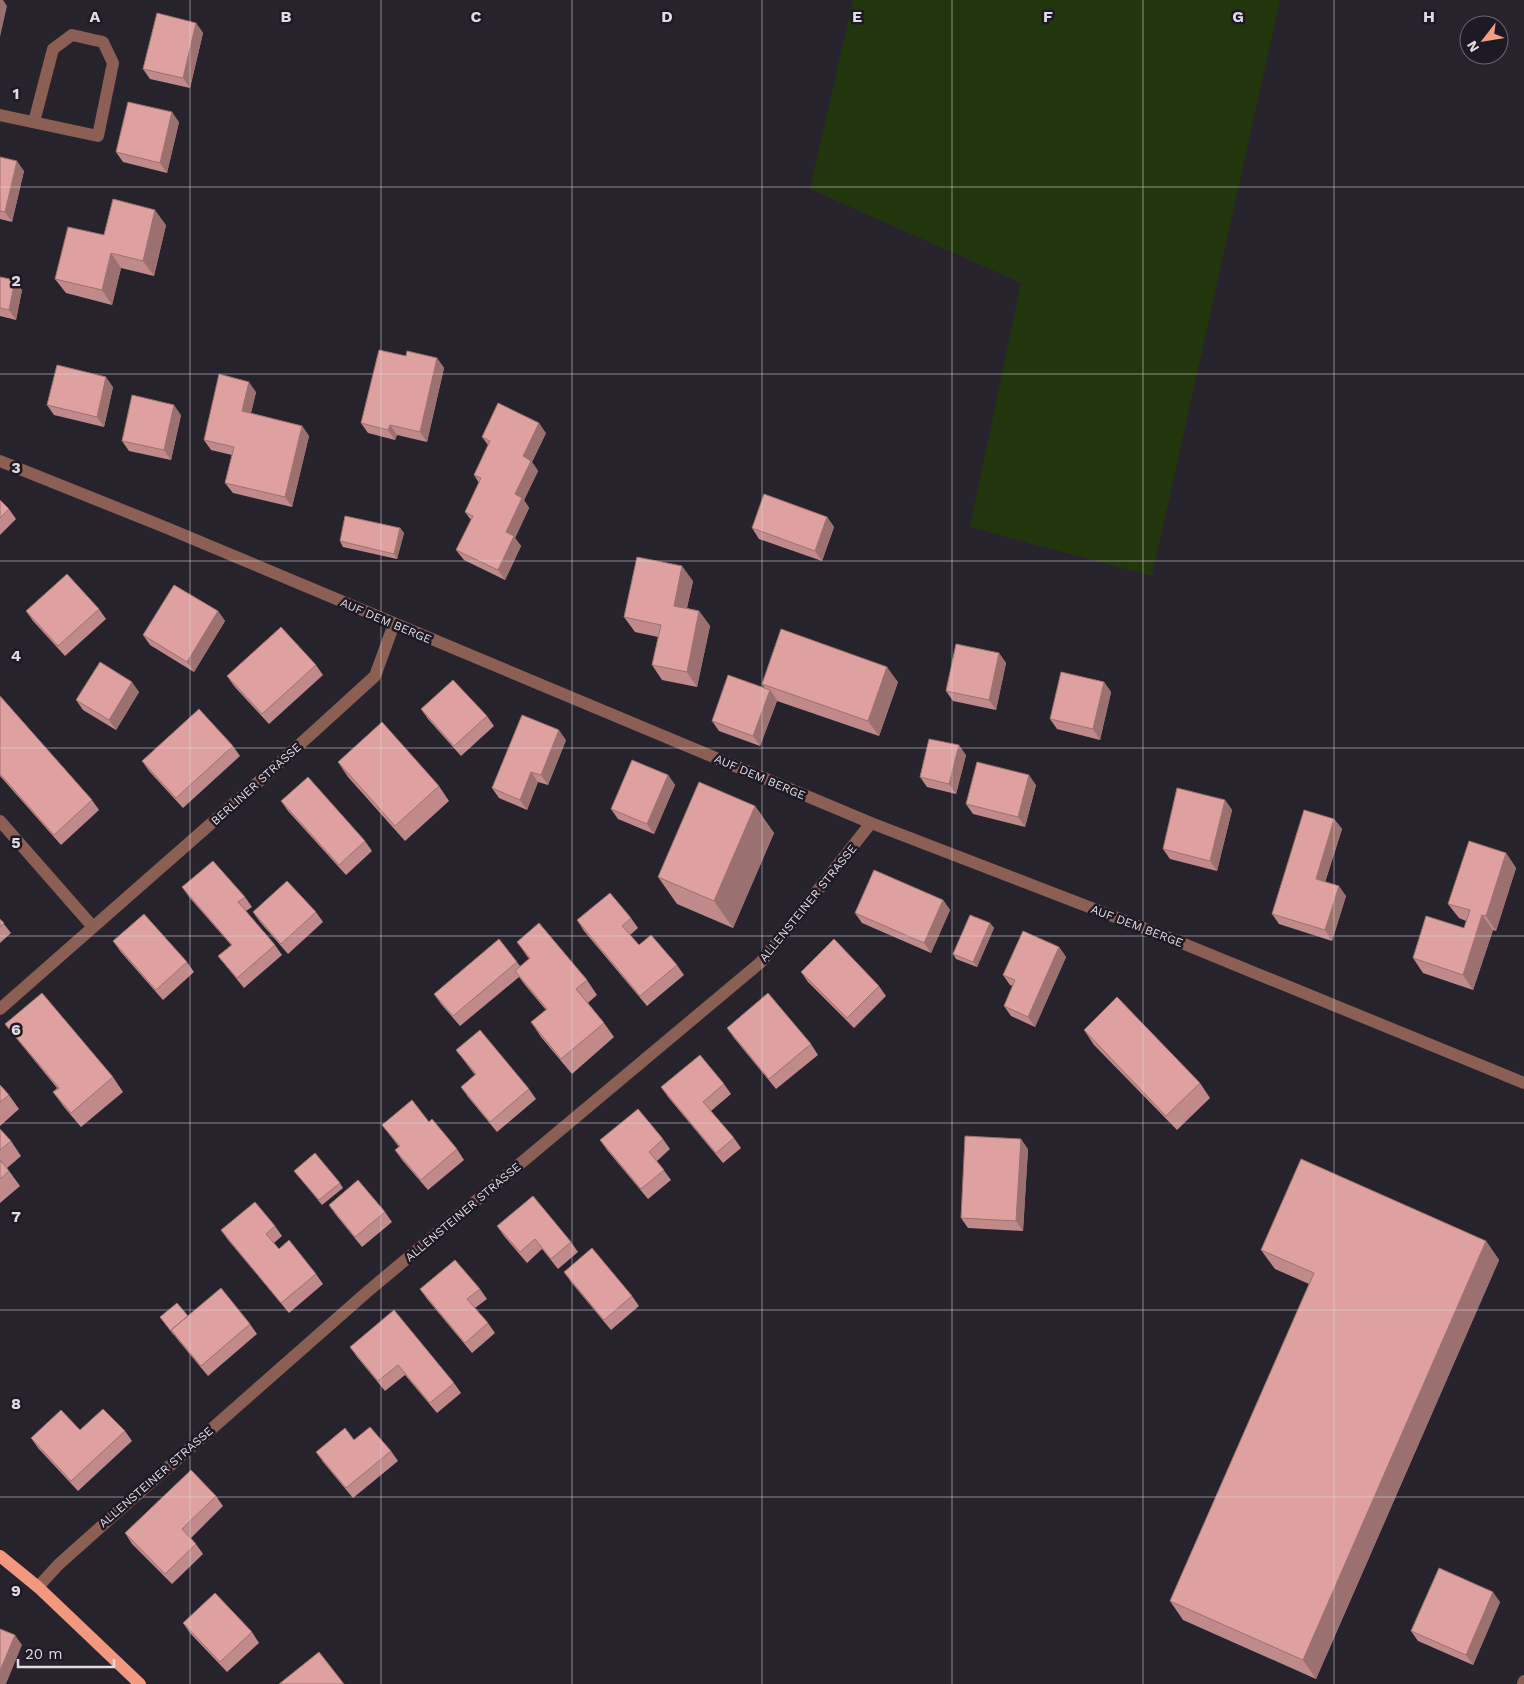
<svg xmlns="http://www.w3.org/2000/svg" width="1524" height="1684" viewBox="0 0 1524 1684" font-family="'Work Sans',sans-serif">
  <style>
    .green { fill: #22360e }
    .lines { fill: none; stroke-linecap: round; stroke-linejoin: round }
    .minor { stroke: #8b5f53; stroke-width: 12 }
    .major { stroke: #f1987f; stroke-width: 12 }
    .wall { fill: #bf8a89 }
    .shaded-wall { fill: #9b716f }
    .building { fill: #dea19f; stroke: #9b716f }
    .grid { fill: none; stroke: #dfdce4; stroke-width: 1; stroke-opacity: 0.55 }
    .labels { text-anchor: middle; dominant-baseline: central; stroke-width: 5; stroke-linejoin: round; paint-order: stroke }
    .street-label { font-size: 12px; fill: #dfdce4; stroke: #1e1924 }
    .grid-label { font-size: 16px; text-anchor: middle; font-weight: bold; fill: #dfdce4; stroke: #1e1924; stroke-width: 5; stroke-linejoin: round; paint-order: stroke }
  </style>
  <rect width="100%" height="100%" fill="#27232d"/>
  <path class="green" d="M853 0H1280L1152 576 970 527 1021 283 810 189Z"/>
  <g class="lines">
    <path class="minor" d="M0 115 98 136 113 63 103 42 72 35 53 49 34 122
      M0 461 167 528 871 823 1172 939 1524 1083
      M0 821 93 927
      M0 1009 264 777 375 676 394 624
      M38 1587 58 1565 114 1515 367 1292 761 962 871 823
      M1523 1684 1524 1681"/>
    <path class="major" d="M0 1556 38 1587 140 1684"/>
  </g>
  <path class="wall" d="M196 23 203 33 190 88 150 79 143 69Z
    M179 122 167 173 123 162 116 152Z
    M0 157 24 171 12 222 0 219Z
    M166 225 154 276 121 268 112 305 66 293 55 279Z
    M0 277 22 290 16 320 0 316Z
    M406 356 437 358 444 368 427 442 397 435 395 440 368 433 361 423Z
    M113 387 104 427 54 415 47 405Z
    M256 392 251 413 302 426 309 436 292 507 233 493 225 483 232 455 211 450 204 440Z
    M181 415 171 460 129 451 122 441Z
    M546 433 532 462 538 471 524 500 529 508 515 538 521 546 505 580 464 560 456 550 471 520 465 512 479 483 474 475 488 445 482 437Z
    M0 500 9 509 16 519 0 535Z
    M827 517 834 527 822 561 759 539 752 528Z
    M400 528 404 533 397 559 343 547 340 541Z
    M693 581 687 608 699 611 710 626 697 687 662 680 652 665 658 637 635 632 624 617Z
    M99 609 106 619 65 656 33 621 26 611Z
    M218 611 225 621 194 672 150 645 143 635Z
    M999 653 1006 663 996 710 953 701 946 691Z
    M316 665 323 675 269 724 234 686 227 676Z
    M898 682 879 736 777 701 760 746 719 731 712 721 765 689 762 684Z
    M1104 682 1111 692 1100 740 1057 729 1050 719Z
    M139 692 116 730 83 710 76 700Z
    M0 696 92 800 99 810 61 845 0 776Z
    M421 709 487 716 494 726 461 756 428 719Z
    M566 740 548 785 538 782 527 810 499 798 492 788Z
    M233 746 240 756 183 808 149 771 142 761Z
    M966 755 956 794 927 787 920 777Z
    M338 762 439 786 449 801 405 841 348 777Z
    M668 775 675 785 654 834 618 819 611 809Z
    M1036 785 1025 827 973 814 966 804Z
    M1225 800 1232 810 1217 871 1170 859 1163 849Z
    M281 801 365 841 372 851 346 875 288 811Z
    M755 806 774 833 733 928 677 904 658 877Z
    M1334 819 1342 829 1325 882 1346 896 1332 941 1279 924 1272 914Z
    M1506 853 1516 868 1496 931 1493 930 1473 990 1423 973 1413 958 1464 928 1466 921 1459 918 1448 904Z
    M182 887 245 897 252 907 246 911 275 945 282 955 244 988 226 966 218 956 231 945 189 897Z
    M943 900 950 910 931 953 862 923 855 913Z
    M253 912H316L323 922 288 954 260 922Z
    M631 918 638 928 630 935 639 945 677 965 684 975 647 1006 584 931 577 920Z
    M0 919 11 933 0 943Z
    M990 923 994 928 977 967 956 959 953 954Z
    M113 941 187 962 194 972 163 1000 120 951Z
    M517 942 587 980 597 995 588 1003 604 1023 614 1037 572 1074 541 1037 531 1022 546 1010 525 985 519 977 460 1026 441 1004 434 994 517 962 520 966 529 959Z
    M1059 947 1066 957 1035 1027 1011 1016 1004 1006 1013 986 1010 985 1003 975Z
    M801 972 879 986 886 996 854 1028 808 982Z
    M5 1024 113 1077 123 1092 81 1127 64 1107 53 1092 57 1088 16 1038Z
    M727 1028 811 1044 818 1055 776 1089 734 1038Z
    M1084 1030 1200 1083 1210 1098 1177 1130 1094 1045Z
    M456 1050 529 1089 536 1099 497 1132 468 1097 461 1087 475 1075Z
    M724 1084 731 1094 711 1111 734 1138 741 1148 723 1163 668 1097 661 1087Z
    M0 1085 9 1095 19 1109 0 1126Z
    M429 1122 457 1149 464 1160 428 1190 402 1160 395 1150 399 1147 382 1125Z
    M0 1129 11 1141 21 1156 7 1168 20 1186 0 1203Z
    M663 1139 670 1149 657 1161 671 1180 648 1199 607 1150 600 1140Z
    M1028 1149 1023 1231 968 1228 961 1218Z
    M294 1171 340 1183 343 1188 322 1205Z
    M329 1205 385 1212 392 1222 362 1247 336 1215Z
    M275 1226 282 1236 274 1243 279 1249 316 1274 323 1284 289 1313 228 1240 221 1230Z
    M497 1226 571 1242 578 1252 558 1269 542 1249 527 1263 504 1236Z
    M1486 1241 1499 1260 1316 1679 1183 1620 1170 1601 1309 1284 1275 1269 1261 1250Z
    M564 1272 632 1296 639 1306 611 1330 571 1282Z
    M420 1289H480L487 1299 475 1308 488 1323 495 1333 472 1353 427 1299Z
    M188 1316 250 1324 257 1334 208 1376 178 1340 160 1317Z
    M350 1347 454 1383 461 1393 437 1413 405 1375 385 1391 357 1357Z
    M80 1430 125 1431 132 1441 78 1491 38 1448 31 1438Z
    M391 1451 398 1461 353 1498 323 1462 316 1452Z
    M216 1496 223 1506 191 1538 196 1544 203 1554 172 1584 132 1544 125 1533Z
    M1500 1602 1473 1665 1418 1641 1411 1631Z
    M183 1623 252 1632 259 1643 227 1672 190 1633Z"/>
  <path class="shaded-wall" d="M0 0H3L7 6 0 37Z
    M196 23 203 33 190 88 183 78Z
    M172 112 179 122 167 173 160 163Z
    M17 161 24 171 12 222 5 212Z
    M155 210 166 225 154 276 143 261Z
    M111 253 121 268 112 305 102 290Z
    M15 280 22 290 16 320 9 310Z
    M437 358 444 368 427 442 420 432Z
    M106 377 113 387 104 427 97 417Z
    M249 382 256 392 249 421 242 411Z
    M174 405 181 415 171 460 164 450Z
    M539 423 546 433 532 462 538 471 524 500 529 508 515 538 521 546 505 580 498 570 523 456Z
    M390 425 397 435 395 440 388 430Z
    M302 426 309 436 292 507 285 497Z
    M827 517 834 527 822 561 815 551Z
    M400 528 404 533 397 559 394 554Z
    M682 566 693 581 684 620 674 606Z
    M218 611 225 621 194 672 187 662Z
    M699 611 710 626 697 687 687 672Z
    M999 653 1006 663 996 710 989 700Z
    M887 667 898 682 879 736 868 721Z
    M132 682 139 692 116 730 109 720Z
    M1104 682 1111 692 1100 740 1093 729Z
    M770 690 777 700 760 746 753 736Z
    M559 730 566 740 548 785 541 775Z
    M959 745 966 755 956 794 949 784Z
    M531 772 538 782 527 810 520 800Z
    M668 775 675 785 654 834 647 824Z
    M1029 775 1036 785 1025 827 1018 817Z
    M1225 800 1232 810 1217 871 1210 861Z
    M755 806 774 833 733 928 714 901Z
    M1334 819 1342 829 1323 889 1316 879Z
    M1506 853 1516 868 1496 931 1486 916Z
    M1339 886 1346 896 1332 941 1325 930Z
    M943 900 950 910 931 953 924 943Z
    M1482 915 1493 930 1473 990 1463 975Z
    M990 923 994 928 977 967 973 962Z
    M1059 947 1066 957 1035 1027 1028 1017Z
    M1021 1139 1028 1149 1023 1231 1016 1221Z
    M1486 1241 1499 1260 1316 1679 1303 1660Z
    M1493 1592 1500 1602 1473 1665 1466 1655Z
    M15 1635 22 1645 6 1684H0V1671Z"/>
  <path class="building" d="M157 13 196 23 183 78 143 69Z
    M128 102 172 112 160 163 116 152Z
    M0 157 17 161 5 212 0 211Z
    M113 199 155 210 143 261 111 253 102 290 55 279 68 227 104 235Z
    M0 277 15 280 9 310 0 308Z
    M379 350 406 356 407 351 437 358 420 432 390 425 388 430 361 423Z
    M57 365 106 377 97 417 47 405Z
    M219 374 249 382 242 411 302 426 285 497 225 483 234 447 204 440Z
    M132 395 174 405 164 450 122 441Z
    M498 403 539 423 523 456 531 461 515 494 522 498 506 532 514 536 498 570 456 550 473 516 465 512 481 478 474 475 490 441 482 437Z
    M764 494 827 517 815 551 752 528Z
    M0 500 9 509 0 518Z
    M345 516 400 528 394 554 340 541Z
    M637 557 682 566 674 606 699 611 687 672 652 665 661 625 624 617Z
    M67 574 99 609 58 646 26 611Z
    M174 585 218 611 187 662 143 635Z
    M281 627 316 665 262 714 227 676Z
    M781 629 887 667 868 721 762 684Z
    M956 644 999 653 989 700 946 691Z
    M100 662 132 682 109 720 76 700Z
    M1061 672 1104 682 1093 729 1050 719Z
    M728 675 770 690 753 736 712 721Z
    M453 680 487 716 454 746 421 709Z
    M0 696 92 800 54 835 0 774Z
    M199 709 233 746 176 798 142 761Z
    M522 715 559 730 541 775 531 772 520 800 492 788Z
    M382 722 439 786 395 826 338 762Z
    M929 739 959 745 949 784 920 777Z
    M632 760 668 775 647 824 611 809Z
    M977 762 1029 775 1018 817 966 804Z
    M308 777 365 841 339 865 281 801Z
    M699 782 755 806 714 901 658 877Z
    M1177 788 1225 800 1210 861 1163 849Z
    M1304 810 1334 819 1316 879 1339 886 1325 930 1272 914Z
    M1469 841 1506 853 1486 916 1482 915 1463 975 1413 958 1426 916 1464 928 1470 910 1448 904Z
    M213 861 245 897 238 902 275 945 237 978 218 956 232 945 182 887Z
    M874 870 943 900 924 943 855 913Z
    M287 881 316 912 281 944 253 912Z
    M610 893 631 918 622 926 639 945 651 935 677 965 640 996 577 920Z
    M144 914 187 962 156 990 113 941Z
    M970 915 990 923 973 962 953 954Z
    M0 919 4 923 0 927Z
    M539 923 587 980 576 989 604 1023 561 1059 531 1022 547 1009 515 971 530 958 517 942Z
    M1023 931 1059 947 1028 1017 1004 1006 1015 980 1003 975Z
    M499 939 517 962 453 1016 434 994Z
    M834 939 879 986 847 1018 801 972Z
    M42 993 113 1077 71 1113 53 1092 59 1088 5 1024Z
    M768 993 811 1044 769 1079 727 1028Z
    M1117 997 1200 1083 1166 1116 1084 1030Z
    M480 1030 529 1089 490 1122 461 1087 476 1074 456 1050Z
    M700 1055 724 1084 703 1102 734 1138 716 1153 661 1087Z
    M0 1085 9 1095 0 1102Z
    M412 1100 429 1122 432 1119 457 1149 421 1180 395 1150 400 1146 382 1125Z
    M638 1109 663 1139 649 1152 664 1170 641 1189 600 1140Z
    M0 1129 11 1141 0 1150Z
    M965 1136 1021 1139 1016 1221 961 1218Z
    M315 1153 340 1183 319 1200 294 1171Z
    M1301 1159 1486 1241 1303 1660 1170 1601 1314 1273 1261 1250Z
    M0 1160 9 1171 0 1179Z
    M358 1180 385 1212 355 1237 329 1205Z
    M533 1196 571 1242 551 1259 535 1239 520 1252 497 1226Z
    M255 1202 275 1226 266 1234 279 1249 289 1240 316 1274 281 1303 221 1230Z
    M592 1248 632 1296 604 1320 564 1272Z
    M455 1260 480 1289 467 1299 488 1323 465 1343 420 1289Z
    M221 1288 250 1324 201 1366 171 1330Z
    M177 1303 188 1316 171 1330 174 1335 160 1317Z
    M394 1310 454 1383 430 1403 398 1365 378 1381 350 1347Z
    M103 1409 125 1431 71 1481 31 1438 61 1410 80 1430Z
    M370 1427 391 1451 346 1488 316 1452 345 1428 354 1440Z
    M191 1470 216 1496 182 1529 196 1544 165 1574 125 1533Z
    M1439 1568 1493 1592 1466 1655 1411 1631Z
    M215 1593 252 1632 220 1662 183 1623Z
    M0 1629 15 1635 0 1671Z
    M319 1652 344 1684H279Z"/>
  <path class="grid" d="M190 0V1684M381 0V1684M572 0V1684M762 0V1684M952 0V1684M1143 0V1684M1334 0V1684M0 187H1524M0 374H1524M0 561H1524M0 748H1524M0 936H1524M0 1123H1524M0 1310H1524M0 1497H1524"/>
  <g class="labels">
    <g class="street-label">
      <text transform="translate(386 621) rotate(23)">AUF DEM BERGE</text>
      <text transform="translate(760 777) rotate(23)">AUF DEM BERGE</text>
      <text transform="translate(256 784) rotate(-42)">BERLINER STRASSE</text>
      <text transform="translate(808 903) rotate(-51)">ALLENSTEINER STRASSE</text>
      <text transform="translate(1137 926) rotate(21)">AUF DEM BERGE</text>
      <text transform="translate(463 1212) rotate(-40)">ALLENSTEINER STRASSE</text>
      <text transform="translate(156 1477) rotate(-41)">ALLENSTEINER STRASSE</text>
    </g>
  </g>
  <g class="grid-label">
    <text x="95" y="22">A</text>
    <text x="286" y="22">B</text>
    <text x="476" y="22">C</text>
    <text x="667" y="22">D</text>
    <text x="857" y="22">E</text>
    <text x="1048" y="22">F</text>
    <text x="1238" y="22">G</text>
    <text x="1429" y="22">H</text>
    <text x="16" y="99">1</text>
    <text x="16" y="286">2</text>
    <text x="16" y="473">3</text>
    <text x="16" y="661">4</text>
    <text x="16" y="848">5</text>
    <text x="16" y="1035">6</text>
    <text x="16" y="1222">7</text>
    <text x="16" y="1409">8</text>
    <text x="16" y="1596">9</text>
  </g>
  <g transform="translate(1484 40) rotate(239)"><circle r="24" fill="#1e1924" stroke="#6b6771"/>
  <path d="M0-4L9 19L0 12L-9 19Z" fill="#f39f86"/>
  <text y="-8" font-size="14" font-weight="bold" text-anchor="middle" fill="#dfdce4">N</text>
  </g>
  <path d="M18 1659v8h96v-8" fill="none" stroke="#dfdce4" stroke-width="2.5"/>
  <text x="25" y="1659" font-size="15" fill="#dfdce4" stroke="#1e1924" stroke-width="4" paint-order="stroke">20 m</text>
</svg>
